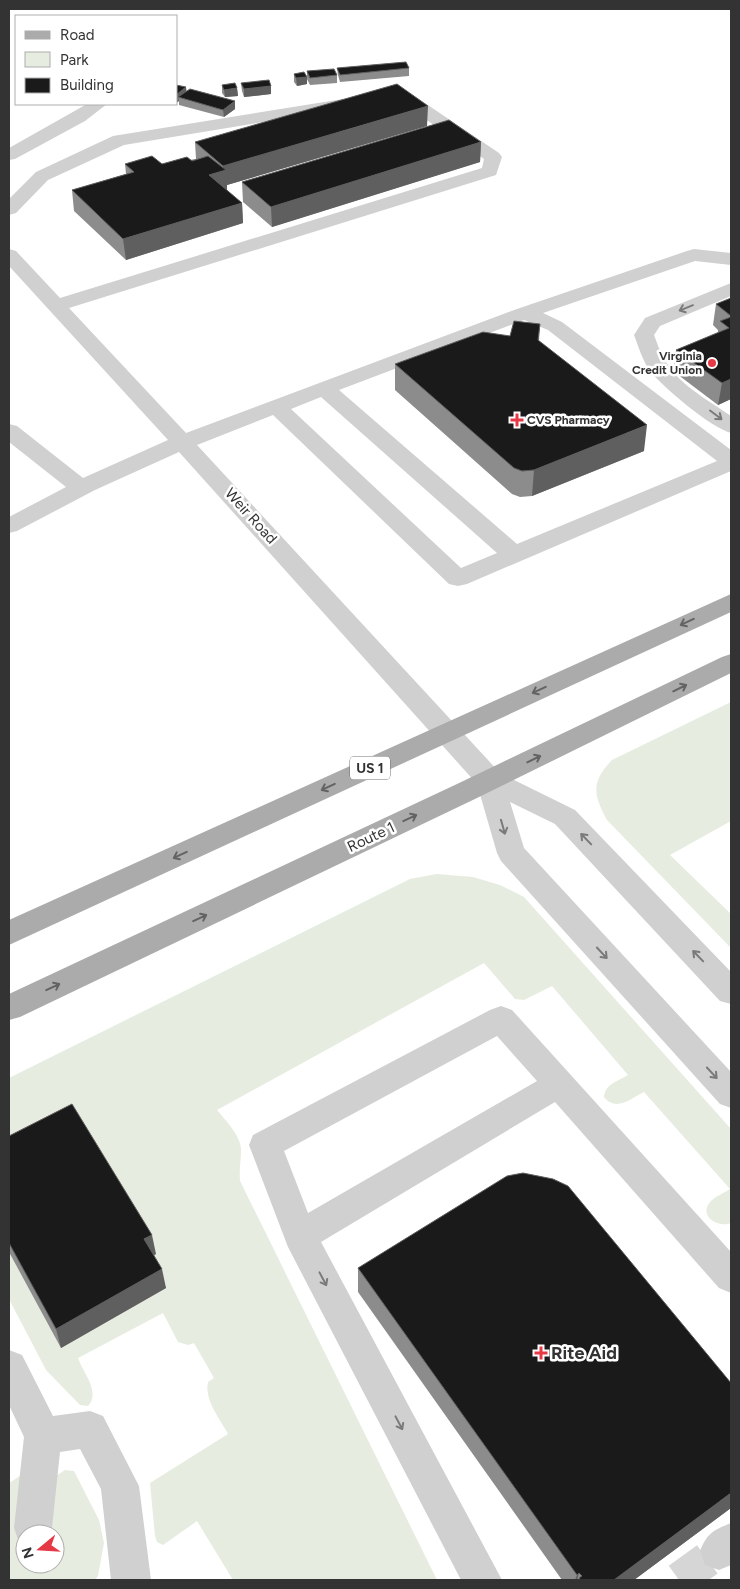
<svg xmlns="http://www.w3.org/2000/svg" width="740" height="1589" viewBox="0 0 740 1589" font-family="Figtree,sans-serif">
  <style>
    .green { fill: #e6ecdf; fill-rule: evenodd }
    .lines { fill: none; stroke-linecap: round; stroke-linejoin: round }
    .minor-tunnel { stroke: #d6d6d6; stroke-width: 35; stroke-dasharray: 35 18; stroke-linecap: butt }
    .minor { fill: #d0d0d0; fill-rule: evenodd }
    .major { fill: #ababab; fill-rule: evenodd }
    .wall { fill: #8c8c8c }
    .shaded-wall { fill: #5f5f5f }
    .building { fill: #1a1a1a; stroke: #5f5f5f }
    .oneway { stroke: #7a7a7a }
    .oneway2 { stroke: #636363 }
    .poi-dot { fill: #e63946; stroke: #fff; stroke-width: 2 }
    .labels { text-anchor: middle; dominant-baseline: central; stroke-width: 5; stroke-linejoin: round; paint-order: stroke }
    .far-poi-label { font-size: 12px; font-weight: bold; fill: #333; stroke: #fff; text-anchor: end }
    .shield { fill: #fff; stroke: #707070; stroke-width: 1 }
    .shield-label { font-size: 14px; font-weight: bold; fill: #333 }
    .street-label { font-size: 15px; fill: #333; stroke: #fff }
    .near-poi-label { font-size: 18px; font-weight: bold; fill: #333; stroke: #fff; text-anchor: start }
  </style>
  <rect width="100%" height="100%" fill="#fff"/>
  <path class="green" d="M731 702V821L670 855 731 914V948L607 820C593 794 591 782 612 760Z
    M437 874 473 877 500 885 524 897 731 1129V1223C719 1228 698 1217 710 1202 714 1197 724 1193 730 1189L644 1092C630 1099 616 1112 604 1097 605 1084 618 1081 628 1075L552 986 524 1000 515 999 484 963 217 1110C226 1121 241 1136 241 1150 241 1161 239 1170 240 1181L437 1580H233L197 1521 163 1545 157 1542 155 1536 150 1483 228 1434C220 1419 204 1400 208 1382L214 1378 194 1343 188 1345 178 1342 163 1313 78 1358C83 1373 101 1392 88 1406L80 1405 46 1370 9 1299V1078L410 879Z
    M65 1470 74 1471 99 1520 104 1543 98 1576 95 1580H9V1483L20 1476H56ZM25 1534H55V1564H25Z"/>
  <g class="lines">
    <path class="minor-tunnel" d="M679 1580 719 1551"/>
    <path class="minor" d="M396 92 410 93 499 153 502 157 496 175 69 308 186 433 517 309 687 251 694 249 731 253V265L695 261 543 313 562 322 731 450V471L467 584 458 586 449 584 273 415 197 445 500 773 575 810 731 972V1004L720 1001 555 824 510 802 524 848 731 1072V1108L720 1104 501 861 497 853 477 784 179 452 95 490 17 531 9 533V517L66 487 9 442V424L17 426 83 478 168 440 9 266V249L16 251 60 298 482 168 484 159 400 102 390 101 387 97 390 93ZM524 320 548 330 717 461 517 544 339 390ZM321 397 497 553 461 568 291 409Z
      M343 99 349 100 352 104 349 108 124 145 48 180 16 213 9 215V199L36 172 113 136Z
      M87 104H107L85 121 15 159 9 160V148Z
      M731 283V296L660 326 654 335C657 342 659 350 663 357 676 383 708 400 731 416V433C710 427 664 388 650 371 642 359 639 348 634 335L645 318Z
      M501 1006 512 1010 731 1252V1293L719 1288 555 1102 321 1242 502 1580H461L288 1247 249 1145 253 1135 490 1010ZM497 1036 537 1081 308 1213 284 1151Z
      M9 1350 22 1355 53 1416 90 1411 103 1416 139 1486 151 1580H111L101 1489 80 1449 60 1452 52 1528 50 1534H25V1544L19 1542 14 1528 24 1437 9 1405Z
      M731 1523V1565L719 1570 705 1565 700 1551C707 1533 714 1530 731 1523Z"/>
    <path class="major" d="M731 594V612L9 945V920Z
      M731 654V673L477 798 20 1017 9 1020V994L457 784 722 657Z"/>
  </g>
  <path class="wall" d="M337 68H409V76L340 82 338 75Z
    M307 71 337 75V83L310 85 307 79V84L297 86 294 82V74L307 77Z
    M241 83 271 86V94L244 97 242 91Z
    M176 85 187 91 235 109 224 117 179 105V101L176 103Z
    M222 85 237 88 238 96 225 97 222 93Z
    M427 126 227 185V190L242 203 243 223 126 260 74 211 72 190 126 174 125 164H162L196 159 195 142Z
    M481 142 480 162 272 227 243 202 242 182Z
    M731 298V399L718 405 673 371 676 350 718 333V330L713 325 716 304Z
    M540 324 539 341 644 451 532 496 520 497 512 494 395 390V364L510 336Z
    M9 1136 156 1254 154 1255 166 1288 61 1348 9 1252Z
    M358 1268 731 1508 634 1580H562L358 1292Z"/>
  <path class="shaded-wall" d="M307 77V84L297 86 296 78Z
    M271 86V94L244 97V89Z
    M186 87 187 95 178 97 179 101 176 103V95Z
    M237 88 238 96 225 97 224 90Z
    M235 101V109L224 117 223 110Z
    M428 106 427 126 227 185V191L209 175 223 171V166Z
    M481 142 480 162 272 227 271 207Z
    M242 203 243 223 126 260 123 239Z
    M731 379V399L718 405 722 383Z
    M647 425 644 451 532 496 534 470Z
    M152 1235 156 1254 148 1258 144 1239Z
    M162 1269 166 1288 61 1348 56 1329Z
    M731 1493V1508L634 1580H614Z
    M579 1573 577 1580H575L577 1575Z"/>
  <path class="building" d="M406 62 409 68 340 75 337 68Z
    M334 69 337 75 310 78 307 71Z
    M304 72 307 77 296 78 294 74Z
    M269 80 271 86 244 89 241 83Z
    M235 83 237 88 224 90 222 85Z
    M397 84 428 106 223 166 195 142Z
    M176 85 186 87 176 95Z
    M190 89 235 101 223 110 178 97Z
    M449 120 481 142 271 207 242 182Z
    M152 156 162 164 187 157 192 161 208 156 226 170 209 175 242 203 123 239 72 190 134 172 125 164Z
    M731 298V316L716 304Z
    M731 317V379L722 383 676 350 729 328 720 321Z
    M514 321 540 324 538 340 647 425 534 470 522 471 514 468 395 364 483 332 510 336Z
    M72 1104 152 1235 144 1239 162 1269 56 1329 9 1243V1136Z
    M523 1173 553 1179 568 1186 731 1383V1493L614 1580H581L579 1578 582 1576 579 1573 577 1575 358 1268 507 1176Z"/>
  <defs><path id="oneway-shaft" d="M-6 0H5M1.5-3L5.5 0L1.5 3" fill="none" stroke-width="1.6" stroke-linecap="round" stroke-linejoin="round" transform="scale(1.25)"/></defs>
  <g class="oneway">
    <use href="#oneway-shaft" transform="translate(686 308) rotate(158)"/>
    <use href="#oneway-shaft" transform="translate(716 415) rotate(37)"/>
    <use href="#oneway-shaft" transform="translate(503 827) rotate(74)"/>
    <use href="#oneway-shaft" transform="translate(586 839) rotate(-134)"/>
    <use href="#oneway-shaft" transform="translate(602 953) rotate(47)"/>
    <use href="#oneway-shaft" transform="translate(698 956) rotate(-134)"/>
    <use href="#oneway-shaft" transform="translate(712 1073) rotate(47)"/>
    <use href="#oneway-shaft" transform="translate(323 1279) rotate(62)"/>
    <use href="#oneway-shaft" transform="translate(399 1423) rotate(62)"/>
  </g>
  <g class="oneway2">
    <use href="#oneway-shaft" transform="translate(687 622) rotate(155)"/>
    <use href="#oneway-shaft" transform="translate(680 688) rotate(-26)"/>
    <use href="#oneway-shaft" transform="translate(539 690) rotate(155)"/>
    <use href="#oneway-shaft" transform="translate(534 759) rotate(-26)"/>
    <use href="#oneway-shaft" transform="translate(328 787) rotate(155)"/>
    <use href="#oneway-shaft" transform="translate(410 818) rotate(-25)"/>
    <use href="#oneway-shaft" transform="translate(180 855) rotate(155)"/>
    <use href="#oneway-shaft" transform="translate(200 918) rotate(-25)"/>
    <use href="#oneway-shaft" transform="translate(53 987) rotate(-25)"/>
  </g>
  <g class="poi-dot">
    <circle cx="712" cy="363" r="5"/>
    <path d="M514.5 412.5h5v5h5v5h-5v5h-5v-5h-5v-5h5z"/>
    <path d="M538.5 1345.5h5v5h5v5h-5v5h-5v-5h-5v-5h5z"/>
  </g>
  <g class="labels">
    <g class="far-poi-label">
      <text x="702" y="356">Virginia<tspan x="702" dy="14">Credit Union</tspan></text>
      <text x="527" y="420" text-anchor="start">CVS Pharmacy</text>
    </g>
    <rect class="shield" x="350" y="756.5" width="40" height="23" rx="4"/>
    <g class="shield-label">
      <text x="370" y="768">US 1</text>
    </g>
    <g class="street-label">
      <text transform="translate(251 516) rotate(48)">Weir Road</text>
      <text transform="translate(371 837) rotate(-25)">Route 1</text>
    </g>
    <g class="near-poi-label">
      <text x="551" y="1353">Rite Aid</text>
    </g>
  </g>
  <rect width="740" height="1589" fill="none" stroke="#333333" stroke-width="20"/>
  <rect x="15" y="15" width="162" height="90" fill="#ffffff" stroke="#adadad"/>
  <rect x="25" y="31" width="25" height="8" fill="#ababab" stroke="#adadad"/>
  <text x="60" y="40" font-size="15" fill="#333333">Road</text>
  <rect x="25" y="52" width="25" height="15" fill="#e6ecdf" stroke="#adadad"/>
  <text x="60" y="65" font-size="15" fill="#333333">Park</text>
  <rect x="25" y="78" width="25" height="15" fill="#1a1a1a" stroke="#adadad"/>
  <text x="60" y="90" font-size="15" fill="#333333">Building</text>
  <g transform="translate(40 1549) rotate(252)"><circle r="24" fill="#ffffff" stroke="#adadad"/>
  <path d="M0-4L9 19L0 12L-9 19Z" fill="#e63946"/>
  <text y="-8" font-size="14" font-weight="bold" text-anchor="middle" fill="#333333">N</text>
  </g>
</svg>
